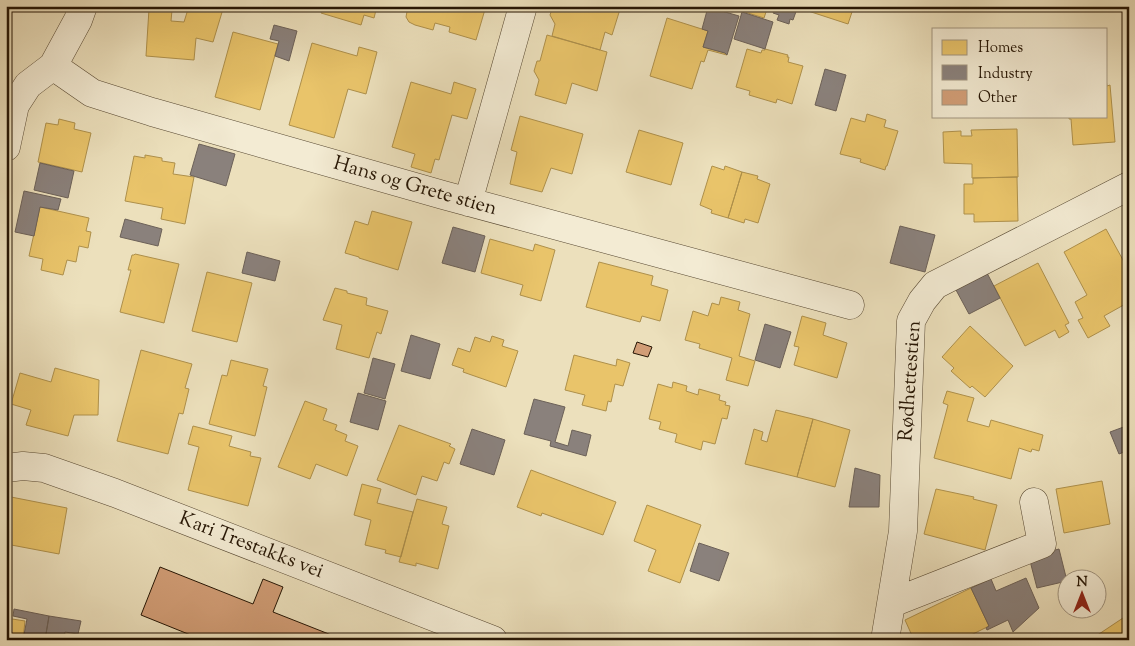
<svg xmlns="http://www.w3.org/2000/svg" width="1135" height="646" viewBox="0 0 1135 646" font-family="'Sorts Mill Goudy',serif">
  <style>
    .homes { fill: #e9c46a; stroke: #ae904b }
    .industry { fill: #8a817c; stroke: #6c6158 }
    .building { fill: #d19d76; stroke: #251504 }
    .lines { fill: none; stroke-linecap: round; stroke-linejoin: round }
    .minor-casing { stroke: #574832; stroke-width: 29 }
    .minor { stroke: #f3ebd3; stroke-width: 28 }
    .labels { text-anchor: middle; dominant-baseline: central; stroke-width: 5; stroke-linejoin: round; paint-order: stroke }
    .street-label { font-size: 20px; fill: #251504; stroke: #f3ebd3 }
  </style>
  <rect width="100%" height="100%" fill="#ece0bc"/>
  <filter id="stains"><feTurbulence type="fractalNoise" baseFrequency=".004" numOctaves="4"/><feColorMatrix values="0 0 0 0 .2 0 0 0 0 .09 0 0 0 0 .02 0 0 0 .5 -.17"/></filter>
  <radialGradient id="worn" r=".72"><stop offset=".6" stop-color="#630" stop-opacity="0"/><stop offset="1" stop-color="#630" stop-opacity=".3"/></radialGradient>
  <path class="homes" d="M189 6H215L223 9 213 42 196 38 194 60 146 56 149 9 172 10 171 21 184 22Z
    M323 6H377L374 18 364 15 361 25 321 13Z
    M408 6H486L476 40 449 32 450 27 435 23 433 30 415 25 409 22 406 17Z
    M553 6H621L612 35 605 32 600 50 552 36 555 24 550 15Z
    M736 6H768L764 18 735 9Z
    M800 6H854L848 24 799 8Z
    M667 18 708 31 703 47 725 53 727 55 708 50 704 62 701 61 692 89 650 76Z
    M233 32 278 44 260 110 215 97Z
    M547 35 607 52 597 91 572 83 566 104 535 95 539 80 534 71 537 61H540Z
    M312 43 357 56 359 47 377 52 366 94 348 89 334 138 289 125Z
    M747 49 761 53 762 50H765V49L788 55 787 57H789L788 62 803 66 792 104 777 99 776 103 749 95 750 91 736 87Z
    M1106 79 1107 86 1110 85 1115 142 1073 145 1071 119H1069V116H1106Z
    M411 82 451 94 454 82 476 89 467 119 452 115 439 160 435 159 431 173 411 167 415 154 392 147Z
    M867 114 886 120 884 127 898 131 887 166H886L885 170 860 162 861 159 840 154 851 118 865 122Z
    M520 116 583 134 572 174 551 168 542 192 510 184 517 152 511 150Z
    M59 119 75 123 74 129 91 133 82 172 38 162 46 123 58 125Z
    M1017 129 1018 177 972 178V164L944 163 943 132 961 131V136H972L971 130Z
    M639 130 683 143 671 185 626 172Z
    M145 155 162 158V161L175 163 173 174 194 177 185 224 161 219 163 208 125 201 134 156 145 158Z
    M712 166 724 170 725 166 742 172 728 218 711 213 712 210 700 205Z
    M742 172 758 176 757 179 770 184 758 223 745 219 744 223 728 218Z
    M1017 177 1018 221 974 222V214H964V184H973V178Z
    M40 207 89 218 86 231 91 232 88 248 79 246 76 262 67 260 63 275 41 270 43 259 29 256Z
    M372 211 412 222 398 270 359 258V257L345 253 355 221 368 225Z
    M1106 229 1129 271V302L1104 316 1110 326 1088 338 1078 320 1083 318 1075 302 1087 295 1064 252Z
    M490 239 533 251 535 244 555 250 541 301 520 295 523 285 481 273Z
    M135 254 179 264 164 323 120 312 131 270H128L132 255H134Z
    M599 262 653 276 651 285 668 290 660 321 642 316 640 322 586 307Z
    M1038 263 1069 323 1065 325 1069 332 1059 338 1055 330 1025 346 994 286Z
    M207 272 252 283 237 342 192 331Z
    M335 288 347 291V293L367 298 366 305 388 311 381 334 377 332 369 358 336 349 342 325 323 320Z
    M721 297 740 302 738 310 750 314 739 356 755 361 748 386 726 380 732 358 699 348 700 344 685 340 693 311 708 316 712 303 719 305Z
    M802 316 826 323 823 335 847 343 837 378 794 365 799 347 794 346Z
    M970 326 1013 366 985 397 972 386 970 388 951 371 954 368 942 357Z
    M492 336 504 340 502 346 518 351 506 387 463 372 464 369 452 365 458 348 470 352 475 337 490 342Z
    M141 350 192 364 185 388 189 389 183 414 179 413 168 454 117 441Z
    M574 355 616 366 617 359 630 363 623 386 615 384 611 402 608 401 606 411 582 405 585 395 565 390Z
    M231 360 268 369 263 386 267 387 255 436 209 424 222 375 227 376Z
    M55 368 99 380 98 415H74L68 436 26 425 31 410 11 404 20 373 51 382Z
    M673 382 687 386 686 391 698 395 699 389 720 395 719 400 726 402 725 405 730 406 727 419 722 418 715 444 703 441 701 450 675 442 677 434 659 429 661 422 649 419 658 384 672 388Z
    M947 391 974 398 967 421 989 427 991 420 1043 435 1039 451 1032 449 1031 452 1019 448 1011 479 934 458 948 405 943 403Z
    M305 401 327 409 323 420 337 425 335 430 347 435 345 441 358 446 347 476 316 464 310 479 278 467Z
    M776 410 813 419 797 477 745 464 754 429 763 432 761 440 767 442Z
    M813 419 850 430 835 487 797 477Z
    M399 425 451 444 449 446 455 449 449 464 444 462 437 481 422 476 416 495 377 480Z
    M193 426 232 436 229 446 251 452 250 456 261 458 248 506 188 490 199 447 188 444Z
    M531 470 616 502 603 535 542 513 541 516 517 507Z
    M1102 481 1110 524 1064 533 1056 489Z
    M362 484 381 489 377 503 413 512 401 557 385 553 386 550 365 545 371 520 354 515Z
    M936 489 974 497 973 499 997 505 985 550 924 534Z
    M6 496 67 508 59 554 6 544Z
    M417 499 447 507 442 524 449 526 438 569 416 563V566L399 562Z
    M647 505 701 525 680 583 648 571 656 550 634 541Z
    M971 588 989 626 961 640H914L905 620Z
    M1129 614V640H1090Z
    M6 618 25 621 23 640H6Z
    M66 636 87 640H65Z"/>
  <path class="industry" d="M776 6H798L793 20 790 19 789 24 777 20 779 15 773 13Z
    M708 7 739 16 727 55 725 53 703 47 708 31 702 29Z
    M742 12 773 22 765 49 734 39Z
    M274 25 297 31 289 61 275 56 279 41 270 39Z
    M825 69 846 75 836 111 815 105Z
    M199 144 235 154 226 186 190 175Z
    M40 163 74 171 68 198 34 190Z
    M24 191 61 199 58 210 40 207 34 236 15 232Z
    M125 219 162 229 158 246 120 237Z
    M900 226 935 235 925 272 890 263Z
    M453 227 485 236 475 272 442 263Z
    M247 252 280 261 275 281 242 273Z
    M987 273 1000 298 969 314 956 290Z
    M765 324 791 332 780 368 755 360Z
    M411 335 440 344 430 379 401 371Z
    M373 358 395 364 385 399 364 393Z
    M358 393 386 401 378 430 350 422Z
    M534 399 565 407 555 442 568 446 572 430 591 435 586 456 550 446 551 441 524 434Z
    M1129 425V450L1119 454 1110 432Z
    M472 429 505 440 494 475 460 464Z
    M855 468 880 475 879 507H849Z
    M699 543 729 553 719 581 690 571Z
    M1059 549 1067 581 1037 588 1029 557Z
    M1026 578 1039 608 1013 632 1008 620 987 630 986 628 989 626 971 588 991 579 996 591Z
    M14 609 49 616 45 640H23L27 619 13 616Z
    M49 616 81 621 78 634 65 632 64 640H45Z"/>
  <path class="building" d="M637 342 652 347 648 357 633 353Z
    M160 567 253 604 263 579 283 587 273 612 344 640H203L141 615Z"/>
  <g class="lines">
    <defs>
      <path id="minor" d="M83 6 78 20 53 66 92 93 152 112 443 195 850 305
        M6 147 15 105 28 85 53 66
        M468 202 523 6
        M6 468 23 466 44 468 115 493 493 640
        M892 603 1042 544 1034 502
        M885 640 903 531 911 321 922 301 935 285 1129 186"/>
    </defs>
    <use href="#minor" class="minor-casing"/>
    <use href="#minor" class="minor"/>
  </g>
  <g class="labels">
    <g class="street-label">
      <text transform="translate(415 187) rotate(16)">Hans og Grete stien</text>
      <text transform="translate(911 381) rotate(-86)">Rødhettestien</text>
      <text transform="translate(251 546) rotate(21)">Kari Trestakks vei</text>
    </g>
  </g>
  <rect width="1135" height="646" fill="none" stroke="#ece0bc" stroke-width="25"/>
  <rect x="8" y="8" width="1120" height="631" fill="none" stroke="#251504" stroke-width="2.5"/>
  <rect x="12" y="12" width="1110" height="621" fill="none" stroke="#251504"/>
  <rect x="932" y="28" width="175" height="90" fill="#f3ebd3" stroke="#a19580"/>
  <rect x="942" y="40" width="25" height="15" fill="#e9c46a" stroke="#a19580"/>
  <text x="978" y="52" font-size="15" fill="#251504">Homes</text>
  <rect x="942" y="65" width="25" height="15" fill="#8a817c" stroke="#a19580"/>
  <text x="978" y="78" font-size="15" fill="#251504">Industry</text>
  <rect x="942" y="90" width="25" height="15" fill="#d19d76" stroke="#a19580"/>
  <text x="978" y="102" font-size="15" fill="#251504">Other</text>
  <g transform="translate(1082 594)"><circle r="24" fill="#f3ebd3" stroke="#a19580"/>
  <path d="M0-4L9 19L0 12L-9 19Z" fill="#8f2418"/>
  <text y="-8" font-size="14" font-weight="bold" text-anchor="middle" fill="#251504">N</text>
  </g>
  <rect width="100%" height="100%" filter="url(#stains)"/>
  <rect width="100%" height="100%" fill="url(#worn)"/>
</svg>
